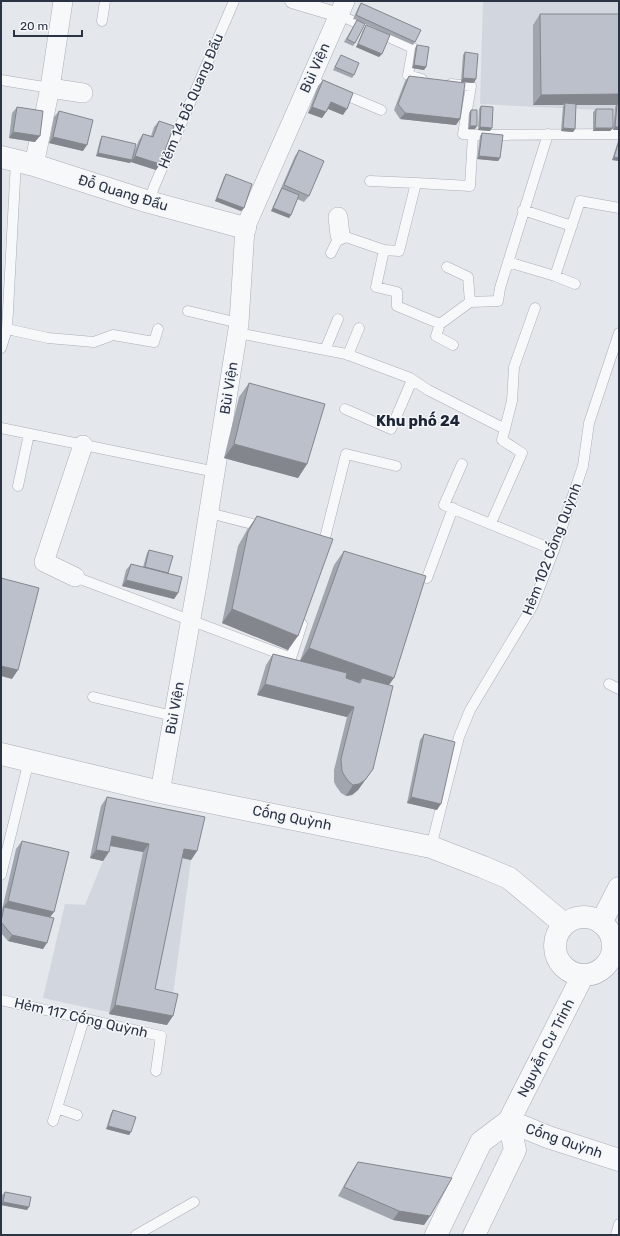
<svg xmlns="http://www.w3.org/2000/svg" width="620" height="1236" viewBox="0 0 620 1236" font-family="Rubik,sans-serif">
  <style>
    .built { fill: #d2d6de }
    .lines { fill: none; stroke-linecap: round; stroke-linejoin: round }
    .service-casing { stroke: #a9aeb7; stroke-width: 11 }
    .pedestrian-casing { stroke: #a9aeb7; stroke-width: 15 }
    .minor-casing { stroke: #a9aeb7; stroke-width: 20 }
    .tertiary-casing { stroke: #a9aeb7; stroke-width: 23 }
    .service { stroke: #f7f8fa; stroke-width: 10 }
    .pedestrian { stroke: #f7f8fa; stroke-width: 14 }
    .minor { stroke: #f7f8fa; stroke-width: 19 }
    .tertiary { stroke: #f7f8fa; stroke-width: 22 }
    .wall { fill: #a1a5ae }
    .shaded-wall { fill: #83868d }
    .building { fill: #bbc0ca; stroke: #83868d }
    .labels { text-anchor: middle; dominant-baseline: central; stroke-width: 3; stroke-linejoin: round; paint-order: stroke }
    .street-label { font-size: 14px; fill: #2b3445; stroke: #f4f6f9 }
    .neighbourhood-label { font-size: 15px; font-weight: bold; fill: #1d2536; stroke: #f4f6f9 }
  </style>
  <rect width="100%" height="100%" fill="#e4e7ec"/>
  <path class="built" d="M483 1H619V111L480 104Z
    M101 806 199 825 191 860 172 1002 167 1025 43 998 65 904 85 905 103 861 90 858Z"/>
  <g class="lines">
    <defs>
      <path id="service" d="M339 15 413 48 408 75 422 79
        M102 21 105 1
        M1 80 50 88
        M310 80 381 110
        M451 84 471 86 463 134 473 135 619 134
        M416 183 470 186 473 135
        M149 202 154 187 234 1
        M523 210 572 226
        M384 250 376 287 397 292V306L440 324 436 336 453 345
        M331 253 340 235 384 250 399 251 416 183 370 181
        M508 262 555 276 580 201 619 208
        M447 267 468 277 470 302 498 301 500 288 548 134
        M555 276 575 284
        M188 311 239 323
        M440 324 470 302
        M7 329 48 338 94 342 113 335 154 342 158 329
        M238 333 346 354 410 378 428 390 505 429
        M1 348 7 329 16 161
        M325 350 338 319
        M348 355 359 328
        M345 409 391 429 412 380
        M1 428 216 472
        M462 464 444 505 554 550
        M18 486 29 434
        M209 513 264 527
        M491 523 522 453 502 440 512 401 514 367 535 308
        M318 541 324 542 346 454 396 466
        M75 577 291 658 302 624
        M427 578 453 508
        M609 684 619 689
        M93 697 173 716
        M431 847 459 737 470 710 532 607 554 550 583 466 589 423 619 333
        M1 875 29 760
        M1 1000 161 1036 156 1071
        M77 1115 57 1108 84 1019
        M53 1121 57 1108
        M136 1235 194 1202
        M616 1235 619 1224"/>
      <path id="pedestrian" d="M292 1 339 15"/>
      <path id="minor" d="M50 88 83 93
        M34 165 50 88 63 1
        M338 217 340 235
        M75 577 44 562 83 445
        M160 792 198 579 239 323 245 228 345 1"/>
      <path id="tertiary" d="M1 157 34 165 149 202 245 228
        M1 754 160 792 431 847 483 867 509 878 564 924
        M555 946a29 29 0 1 1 58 0a29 29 0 1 1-58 0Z
        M601 923 619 888
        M509 1121 548 1137 619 1160
        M436 1235 481 1142 509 1121 583 975
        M474 1235 515 1150 509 1121"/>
    </defs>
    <use href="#service" class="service-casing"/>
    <use href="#pedestrian" class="pedestrian-casing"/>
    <use href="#minor" class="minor-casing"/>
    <use href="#tertiary" class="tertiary-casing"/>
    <use href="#service" class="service"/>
    <use href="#pedestrian" class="pedestrian"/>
    <use href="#minor" class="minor"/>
    <use href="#tertiary" class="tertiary"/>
  </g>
  <path class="wall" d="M361 3 415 42 413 45 363 23 355 43 353 46 344 42 357 20 353 19 359 6Z
    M540 14H619V130H613L615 107 616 105H576L575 129 573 132 561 131 563 106 564 105H533V25Z
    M366 25 379 57 356 47 364 28Z
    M417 45 426 67 424 70 412 68 415 48Z
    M465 52 474 83 461 82 463 55Z
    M341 55 354 75 352 78 333 70Z
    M409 76 460 119 456 125 400 119 394 110 405 81Z
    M323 80 343 115 328 109 322 118 308 113 318 86Z
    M481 106 490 131 478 130 479 109Z
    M17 107 35 142 9 138 12 113Z
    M596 109 613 128 610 131H593V112Z
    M471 110 475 129H468L469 113Z
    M59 111 83 151 49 143 54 117Z
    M159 121 160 164 156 170 131 162V161L130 163 96 156 100 140 102 136 132 158 139 140 143 134 151 136 154 127Z
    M482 133 500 158 498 161 477 159 480 136Z
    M619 138V161L612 160Z
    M299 150 309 196 304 202 297 199 291 215 289 218 271 211 295 156Z
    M226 174 244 208 241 211 215 201 224 177Z
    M249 383 307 464 298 478 224 458 239 397Z
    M257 516 288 650 222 623 238 546 247 530Z
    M149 550 168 573 178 593 174 599 122 586 126 570 131 564 143 567 147 553Z
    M344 551 389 685 373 769 358 790 352 795 346 796 341 793 336 786 334 782V770L347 717 257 695 266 665 273 654 300 661 334 565Z
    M424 734 437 810 407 803 420 740Z
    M107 797 197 851 191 860 182 858 155 989 167 1025 109 1014 143 852 110 846 103 861 90 858 101 806Z
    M22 841 50 918 43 949 8 941 1 933V911L2 910 16 849Z
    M113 1110 131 1132 129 1135 106 1129 111 1113Z
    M358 1162 430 1216 424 1225 393 1220 338 1196 352 1171Z
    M5 1192 27 1210 1 1205 2 1195Z"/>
  <path class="shaded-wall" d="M358 44 382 54 379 57 356 47Z
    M414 65 426 67 424 70 412 68Z
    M463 78 476 79 474 83 461 82Z
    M619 94V105H565V103L563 105H533L541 95Z
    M331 102 347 109 343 115 326 108Z
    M312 107 326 112 322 118 308 113Z
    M405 113 460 119 456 125 400 119Z
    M470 126H477L475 129H468Z
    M480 127 492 128 490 131 478 130Z
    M615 127H619V130H613Z
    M563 128 575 129 573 132 561 131Z
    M595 128H613L610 131H593Z
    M13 132 40 136 35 142 9 138Z
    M53 137 87 145 83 151 49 143Z
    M98 153 132 160 130 163 96 156Z
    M135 156 160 164 156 170 131 162Z
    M479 156 500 158 498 161 477 159Z
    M614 157 619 158V161L612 160Z
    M217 198 244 208 241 211 215 201Z
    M273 208 291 215 289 218 271 211Z
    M234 444 307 464 298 478 224 458Z
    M126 580 178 593 174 599 122 586Z
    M232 609 298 636 288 650 222 623Z
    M309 648 394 678 384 692 362 678 358 683 299 662Z
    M1 666 18 670 12 679 1 676Z
    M265 684 354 707 347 717 257 695Z
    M373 769 358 790 352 795 346 796 353 785Z
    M411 797 441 804 437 810 407 803Z
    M112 836 149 844 143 852 106 845Z
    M184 849 197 851 191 860 178 857Z
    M96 850 109 852 103 861 90 858Z
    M8 901 54 912 48 920 4 907 2 909Z
    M12 935 47 943 43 949 8 941Z
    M115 1005 173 1016 167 1025 109 1014Z
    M108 1126 131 1132 129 1135 106 1129Z
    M3 1202 29 1207 27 1210 1 1205Z
    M399 1211 430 1216 424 1225 393 1220Z"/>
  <path class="building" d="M361 3 421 30 415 42 356 15Z
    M540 14H619V94L541 95Z
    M357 20 365 24 355 43 347 39Z
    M366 25 390 35 382 54 358 44Z
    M417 45 429 47 426 67 414 65Z
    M465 52 478 54 476 79 463 78Z
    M341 55 359 63 354 75 335 67Z
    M409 76 465 83 460 119 405 113 398 104Z
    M323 80 353 93 347 109 331 102 326 112 312 107Z
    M565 103 576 104 575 129 563 128Z
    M617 104H619V127H615Z
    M481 106 493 107 492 128 480 127Z
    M17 107 43 111 40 136 13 132Z
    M596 109H613V128H595Z
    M471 110H477V126H470Z
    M59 111 93 120 87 145 53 137Z
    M159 121 174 126 160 164 135 156 143 134 153 137Z
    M482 133 503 135 500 158 479 156Z
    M102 136 136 144 132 160 98 153Z
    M619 141V158L614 157Z
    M299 150 324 161 309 196 284 185Z
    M226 174 252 184 244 208 217 198Z
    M282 188 299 195 291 215 273 208Z
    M249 383 325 404 307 464 234 444Z
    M257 516 333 539 298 636 232 609 248 532Z
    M149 550 173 556 168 573 145 567Z
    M344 551 426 576 394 678 309 648Z
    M131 564 182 577 178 593 126 580Z
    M1 578 39 588 18 670 1 666Z
    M273 654 347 673 346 678 360 683 362 678 393 686 373 769 365 780 359 784 353 785 349 782 344 775 342 771 341 759 354 707 265 684Z
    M424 734 455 742 441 804 411 797Z
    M107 797 205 817 197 851 184 849 155 989 178 994 173 1016 115 1005 149 844 112 836 109 852 96 850Z
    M22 841 69 852 54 912 8 901Z
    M4 907 54 918 47 943 12 935 1 922Z
    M113 1110 136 1117 131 1132 108 1126Z
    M358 1162 452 1178 430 1216 399 1211 344 1187Z
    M5 1192 31 1197 29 1207 3 1202Z"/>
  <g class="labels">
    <g class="street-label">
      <text transform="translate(315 68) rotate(-66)">Bùi Viện</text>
      <text transform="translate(191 101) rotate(-67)">Hẻm 14 Ðỗ Quang Ðẩu</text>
      <text transform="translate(123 193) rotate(17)">Ðỗ Quang Ðẩu</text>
      <text transform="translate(229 388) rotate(-81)">Bùi Viện</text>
      <text transform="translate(552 549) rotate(-69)">Hẻm 102 Cống Quỳnh</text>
      <text transform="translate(175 708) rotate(-80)">Bùi Viện</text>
      <text transform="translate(292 818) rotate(11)">Cống Quỳnh</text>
      <text transform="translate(81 1018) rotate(13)">Hẻm 117 Cống Quỳnh</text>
      <text transform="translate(546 1048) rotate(-63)">Nguyễn Cư Trinh</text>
      <text transform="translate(564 1141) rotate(19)">Cống Quỳnh</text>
    </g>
    <g class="neighbourhood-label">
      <text x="418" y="421">Khu phố 24</text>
    </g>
  </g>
  <rect width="620" height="1236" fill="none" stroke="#2b3445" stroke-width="4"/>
  <path d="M14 30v6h68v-6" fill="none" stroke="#2b3445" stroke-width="2"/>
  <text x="20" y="30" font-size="12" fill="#2b3445" stroke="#f4f6f9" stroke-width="3" paint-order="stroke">20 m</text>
</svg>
